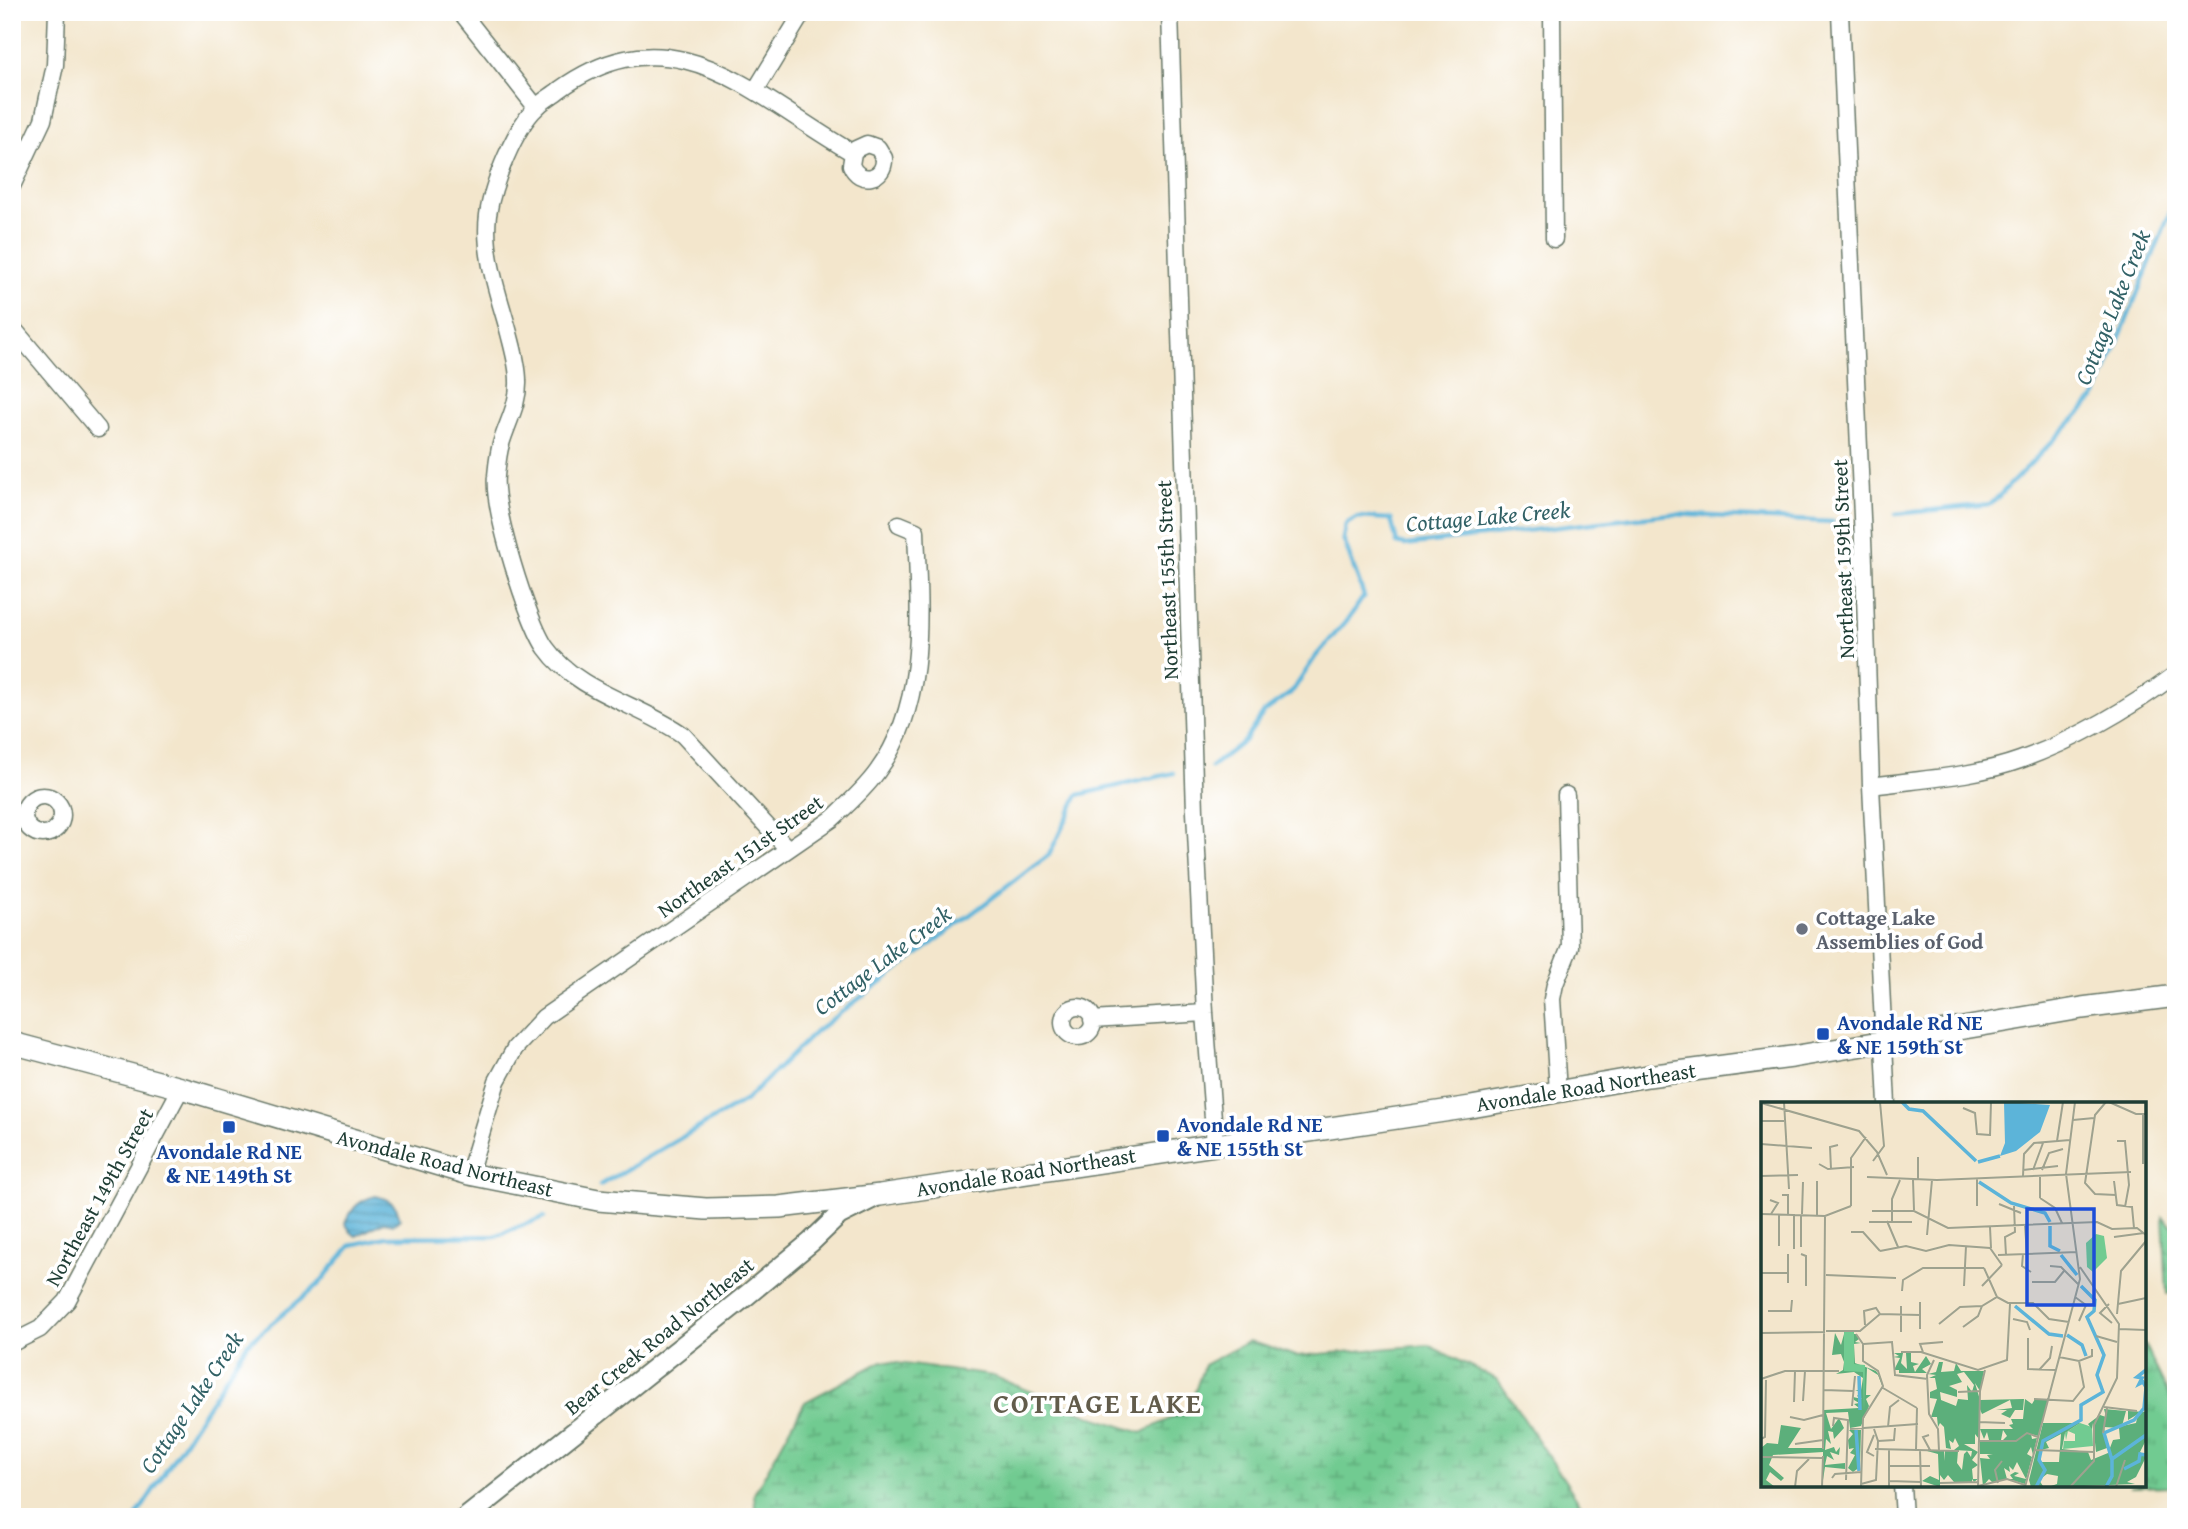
<svg xmlns="http://www.w3.org/2000/svg" width="2188" height="1529" viewBox="0 0 2188 1529" font-family="'Gentium Book Plus',serif">
  <style>
    .grass { fill: url(#grass-tufts); stroke: #488462; stroke-width: 2 }
    .wetland { fill: url(#wetland-marsh); stroke: #488462; stroke-width: 2 }
    .water { fill: url(#water-rules); stroke: #3e7886; stroke-width: 2 }
    .lines { fill: none; stroke-linecap: round; stroke-linejoin: round }
    .stream { stroke: #5cb4d9; stroke-width: 4.5 }
    .minor-casing { stroke: #697869; stroke-width: 19 }
    .tertiary-casing { stroke: #697869; stroke-width: 23 }
    .secondary-casing { stroke: #697869; stroke-width: 24 }
    .minor { stroke: #fff; stroke-width: 16 }
    .tertiary { stroke: #fff; stroke-width: 19 }
    .secondary { stroke: #fff; stroke-width: 21 }
    .worship-dot { fill: #6b7280; stroke: #fff; stroke-width: 2.5 }
    .transit-dot { fill: #1a4fb4; stroke: #fff; stroke-width: 2.5 }
    .labels { text-anchor: middle; dominant-baseline: central; stroke-width: 7; stroke-linejoin: round; paint-order: stroke }
    .street-label { font-size: 21px; fill: #1f3d34; stroke: #fff }
    .worship-label { font-size: 21px; font-weight: bold; fill: #5b616d; stroke: #fff; text-anchor: start }
    .transit-label { font-size: 21px; font-weight: bold; fill: #164399; stroke: #fff; text-anchor: start }
    .water-label { font-size: 23px; font-style: italic; fill: #316166; stroke: #fff }
    .district-label { font-size: 28px; font-weight: bold; letter-spacing: 2px; fill: #625c4b; stroke: #fff }
    .inset-river { fill: none; stroke: #5cb4d9; stroke-width: 3.5 }
    .inset-road { fill: none; stroke: #9ea28f; stroke-width: 2 }
    .view { fill: #1d4ed8; fill-opacity: 0.15; stroke: #1d4ed8; stroke-width: 3.5 }
    .inset-edge { fill: none; stroke: #1f3d34; stroke-width: 3.5 }
  </style>
  <defs>
    <pattern id="grass-tufts" width="24" height="20" patternUnits="userSpaceOnUse" patternTransform="scale(1.75)"><rect width="24" height="20" fill="#71cb91"/><path d="M3 7l-1-3M5 7V3M7 7l1-3M15 17l-1-3M17 17v-4M19 17l1-3" fill="none" stroke="#5ca677"/></pattern>
    <pattern id="wetland-marsh" width="20" height="14" patternUnits="userSpaceOnUse" patternTransform="scale(1.75)"><rect width="20" height="14" fill="#71cb91"/><path d="M1 5h8M5 5V1M11 12h8M15 12V8" fill="none" stroke="#5ca677"/></pattern>
    <pattern id="water-rules" width="6" height="5" patternUnits="userSpaceOnUse" patternTransform="scale(1.75)"><rect width="6" height="5" fill="#5cb4d9"/><path d="M0 2.5h6" fill="none" stroke="#4b94b1"/></pattern>
  </defs>
  <rect width="100%" height="100%" fill="#fff"/>
  <filter id="ink" filterUnits="userSpaceOnUse"><feTurbulence type="fractalNoise" baseFrequency=".0143" numOctaves="2"/><feDisplacementMap in="SourceGraphic" scale="14" xChannelSelector="R" yChannelSelector="G"/><feConvolveMatrix kernelMatrix="1 2 1 2 8 2 1 2 1" color-interpolation-filters="sRGB"/></filter>
  <filter id="wash" filterUnits="userSpaceOnUse"><feTurbulence type="fractalNoise" baseFrequency=".00686" numOctaves="4" result="noise"/><feDisplacementMap in="SourceGraphic" scale="28" xChannelSelector="R" yChannelSelector="G"/><feGaussianBlur stdDeviation="1.57" result="paint"/><feColorMatrix in="noise" values="0 0 0 0 0 0 0 0 0 0 0 0 0 0 0 0 0 1.4 0 .05"/><feComposite in="paint" operator="in"/></filter>
  <g filter="url(#wash)">
    <rect width="100%" height="100%" fill="#f3e6cc"/>
    <path class="grass" d="M2163 1217 2176 1229V1293L2167 1294Z
      M2144 1344 2176 1410V1486L2130 1487 2144 1485Z"/>
    <path class="wetland" d="M1249 1341 1296 1356 1428 1345 1498 1380 1589 1517H756L754 1494 805 1402 882 1361 993 1376 1093 1417 1142 1433 1189 1409 1204 1365Z"/>
    <path class="water" d="M376 1196C391 1200 397 1204 400 1219L394 1224 384 1222 356 1236 351 1232 345 1223C353 1207 359 1200 376 1196Z"/>
    <g class="lines">
      <path class="stream" d="M1896 514 1991 504 2095 398 2176 198
        M1211 767 1244 741 1264 712 1292 692 1316 656 1349 618 1364 596 1343 538 1346 524 1358 517 1391 519 1397 543 1405 545 1670 514 1833 522
        M600 1185 746 1100 815 1032 1049 855 1078 795 1174 773
        M136 1517 247 1344 318 1285 351 1245 386 1237 495 1236 544 1217"/>
    </g>
  </g>
  <g filter="url(#ink)">
    <g class="lines">
      <defs>
        <path id="minor" d="M461 12 536 107
          M1170 12 1195 812 1205 1013 1215 1145
          M1552 12 1554 239
          M1840 12 1864 563 1871 786 1887 1104
          M755 91 803 12
          M12 186 43 120 55 65 57 12
          M12 327 98 429
          M1871 786C1920 779 1973 777 2020 760 2075 740 2129 709 2176 674
          M24 815a19 19 0 1 1 38 0a19 19 0 1 1-38 0Z
          M787 848 683 735C640 704 578 693 546 648 528 623 492 507 496 476 497 466 498 454 501 444 507 423 519 404 518 381 518 365 513 349 509 333 499 296 483 254 488 215 492 185 515 127 537 107 543 100 552 96 559 90 674 7 753 96 853 153L856 149 867 144 878 148 884 158C885 180 859 185 851 165L853 153
          M1063 1022a15 15 0 1 1 30 0a15 15 0 1 1-30 0Z
          M1092 1020 1205 1013
          M1558 1091 1552 999 1555 984 1570 947 1566 795
          M469 1174 497 1081 515 1048 544 1017 832 819C848 804 864 790 877 772 928 703 919 612 916 531L899 524
          M12 1343 40 1329 67 1301 181 1088
          M1902 1485 1904 1517"/>
        <path id="tertiary" d="M467 1517 747 1295 811 1242 839 1215 873 1198"/>
        <path id="secondary" d="M12 1043 181 1088 469 1174 598 1200 706 1209 779 1207 880 1195 1471 1107 1648 1076 1792 1057 2082 1008 2176 996"/>
      </defs>
      <use href="#minor" class="minor-casing"/>
      <use href="#tertiary" class="tertiary-casing"/>
      <use href="#secondary" class="secondary-casing"/>
      <use href="#minor" class="minor"/>
      <use href="#tertiary" class="tertiary"/>
      <use href="#secondary" class="secondary"/>
    </g>
  </g>
  <circle class="worship-dot" cx="1802" cy="929" r="7"/>
  <g class="transit-dot">
    <rect x="1816" y="1027" width="14" height="14" rx="3.5"/>
    <rect x="222" y="1120" width="14" height="14" rx="3.5"/>
    <rect x="1156" y="1129" width="14" height="14" rx="3.5"/>
  </g>
  <g class="labels">
    <g class="street-label">
      <text transform="translate(1843 559) rotate(-92)">Northeast 159th Street</text>
      <text transform="translate(1167 580) rotate(-92)">Northeast 155th Street</text>
      <text transform="translate(740 856) rotate(-35)">Northeast 151st Street</text>
      <text transform="translate(1586 1087) rotate(-9)">Avondale Road Northeast</text>
      <text transform="translate(445 1163) rotate(14)">Avondale Road Northeast</text>
      <text transform="translate(1026 1172) rotate(-9)">Avondale Road Northeast</text>
      <text transform="translate(99 1197) rotate(-61)">Northeast 149th Street</text>
      <text transform="translate(659 1336) rotate(-39)">Bear Creek Road Northeast</text>
    </g>
    <g class="worship-label">
      <text x="1816" y="917">Cottage Lake<tspan x="1816" dy="24">Assemblies of God</tspan></text>
    </g>
    <g class="transit-label">
      <text x="1837" y="1022">Avondale Rd NE<tspan x="1837" dy="24">&amp; NE 159th St</tspan></text>
      <text x="1177" y="1124">Avondale Rd NE<tspan x="1177" dy="24">&amp; NE 155th St</tspan></text>
      <text x="229" y="1151" text-anchor="middle">Avondale Rd NE<tspan x="229" dy="24">&amp; NE 149th St</tspan></text>
    </g>
    <g class="water-label">
      <text transform="translate(2112 307) rotate(-68)">Cottage Lake Creek</text>
      <text transform="translate(1488 516) rotate(-5)">Cottage Lake Creek</text>
      <text transform="translate(882 960) rotate(-37)">Cottage Lake Creek</text>
      <text transform="translate(191 1402) rotate(-56)">Cottage Lake Creek</text>
    </g>
    <g class="district-label">
      <text x="1098" y="1402">COTTAGE LAKE</text>
    </g>
  </g>
  <g transform="translate(1761 1102)">
    <rect width="385" height="385" fill="#f3e6cc"/>
    <path d="M319 321 331 325 332 344 302 347 303 339H314V332L307 329 305 338 304 331Z" fill="#71cb91"/>
    <path d="M74 231 80 243 83 232H95L98 237 94 240 100 241 93 242 94 261 115 269 120 276 122 286 117 273 106 266 105 293H110L105 297 108 304 100 324 89 326 87 310 65 311 70 327 78 316 83 326 73 337 72 330 67 329 70 342 65 337 64 348 73 345 75 350 79 345 78 353 69 350 73 358 66 354 64 363 84 361V367L64 365 62 378V350L12 353 8 363 23 376 20 379 9 370 5 378 14 385H0V346L6 341 17 342 20 323 40 326 27 346H62L63 308 98 306 93 302 98 301 93 298 92 295 101 297 96 294 100 290 94 288H100L102 276 93 270 75 272 82 268 83 260 80 252 71 253ZM133 251H142L140 261 146 267 145 251H150V260L158 262 152 264 154 270 165 254 170 262 161 267 166 271H138V268H133L139 256 132 255 138 254ZM178 260H182L180 270 193 269 195 261 200 269H223L219 289 214 281 219 298 263 297 262 308H254L249 316 240 312 246 308H235L251 306 249 298 221 312 218 305V337L214 332V342H203L217 350 211 358 217 363 211 367 212 377H217L213 380 211 377V381L193 380 187 373 183 378 179 373V385L161 379 169 374 178 378 177 352 166 349H183V359L184 349H197L196 361 201 368 203 352 206 349 210 355 211 349 193 348 198 344 194 336 192 341 188 338 190 347 185 346 183 325 179 321 177 325 176 315H170L176 297 169 296V290L176 287 174 276H168L175 273 167 272 175 270ZM203 270 213 283 211 290 206 283 207 298 197 297 195 304 180 298 179 290 196 295V288L188 284 201 280 196 272ZM264 297 271 302 274 297 287 298 277 334 270 332 271 337 276 336 272 353 270 345 266 352 271 355 264 382 247 377H252L249 373 254 370 258 371 253 374 265 377 256 360 252 368 248 364 249 370 243 366 246 377 232 381 228 377 222 384 219 356 229 357 226 353 232 352H219V340L248 339 242 338 246 334 242 328 240 338H228L226 330 223 337 219 327H252L248 323 252 322 250 317H262ZM343 307 365 309 361 324 375 321 377 312 367 318V309L385 310V338L379 350 385 355 375 375 366 380 374 382 297 385 290 384 296 382 297 374 286 372 278 378 282 384 270 385 268 378 282 321H319L304 331 301 347 327 350 330 358 347 351 352 338 359 337 358 326 343 325 346 346 335 350 332 321 331 327 327 322 339 313 345 315ZM300 332 298 360H280V348L288 346 285 340ZM88 328H100L99 365 92 370 87 366 94 353 89 351 93 346 88 347 87 338 92 332Z" fill="#5caf7b" fill-rule="evenodd"/>
    <path d="M335 132 343 134 346 156 332 170 326 165 325 141Z" fill="#71cb91"/>
    <path d="M83 230H93V262L104 263 103 309 102 270 83 269Z" fill="#71cb91"/>
    <path d="M243 0 289 3 279 30 255 49 239 54 244 41Z" fill="#5cb4d9"/>
    <path class="inset-river" d="M141 0 148 7 162 9 215 59M217 60 239 54M218 80 250 101 284 111 289 120M289 124V144L299 149M300 153 316 173M254 204 288 232 302 234M306 233 321 243 325 254M385 268 376 275 381 276 378 282 382 280 385 285M98 274 99 308M95 328 98 369M351 357 385 333M363 367 378 359 379 352 385 353M275 385 284 368 278 358 282 339 320 318V303L342 290 336 273 343 253 326 215 333 209 334 198 320 184M345 385 351 374V358L343 331 373 318 383 306 385 286"/>
    <path class="inset-road" d="M23 0 28 87M345 0 334 13 324 81 334 92 355 93M348 0 375 12H385M0 1 98 29 116 50 126 73M202 6 214 11 216 32 229 33M382 12V62M312 18 333 16M0 19H23M229 34 230 0M296 39 302 0M356 39H364L368 83 364 105M0 42 51 46M112 59 123 44 119 0M58 62 67 67 93 65M70 67 69 45 77 43M262 68 297 64M272 68 282 41M281 68 288 51 302 47M279 73V96M0 74 37 73M262 74 263 52 273 41 309 38M106 75 176 78 370 70M152 78 153 108M157 78V55M353 79 356 103 371 105 373 126M21 93H27V112M279 96 294 106 301 121M9 98 17 101 10 112M238 102 260 111M90 104V56L105 35M216 104V76M111 109H153L187 126 336 120 351 127 376 126 385 133M0 112 64 114 90 104M41 112 42 80M56 113V79M126 119 137 145M131 119V97L139 78M108 120H151M264 123 266 152M229 125 230 146M90 130H102L119 149M166 133 171 78M353 135 383 131M18 144V112M40 145V113M33 147V112M119 149 145 144 165 149 188 143 229 146 241 163M40 152 45 154V184M262 152 261 164 270 170M237 153 316 150M245 153 244 135 254 130 253 104M289 164 300 165 318 183M223 166 236 195M0 171H27M65 173 135 176M271 180H294L303 169M27 181V152M203 184 205 144M221 184 241 163M141 189 142 178 162 166H223M314 195 325 203 318 219M348 202 339 211 351 221M357 202 385 196M140 204V230M7 209H30L31 198M119 212 159 213M356 212 360 169 385 139M252 217 266 220 269 228M178 222 199 205 221 204 236 195 247 201H272L288 217 308 220M104 223 103 209 115 206 119 212M202 225 217 214 221 204M159 227V200M358 227 385 228M65 229H99L119 212M0 231 64 230M95 232 102 242V259L117 269 122 284 102 316 100 385M335 234 356 240M267 236V267L295 268M102 242 131 240 134 273 167 277M140 250H160L217 268 246 258 249 202M162 250 159 242 182 240M298 255 318 259 331 254V247M173 258 166 273 168 312 177 327 178 349M278 268 289 256 291 244M0 277 24 269H78M122 286 156 306M63 288 92 289M197 290 219 289M273 297 312 299 323 285 318 259M42 299 44 269M33 300 34 269M91 304 94 274M343 305 376 309M29 315 43 318 62 313M218 320 244 321M72 324 73 316 87 318 85 378M127 325 129 305 138 298M89 327 157 322M342 331 346 306M168 333 162 335 169 348M0 337 4 335 5 278M117 339 133 338 134 326M218 339H255L266 331 277 335M34 342 62 338M62 347 64 114M114 347 198 349M155 348 156 306M159 348 160 385M274 348 333 350M113 354 106 350 113 333M0 355 61 356M128 364H169M71 376 74 372 100 370M128 379 160 380M179 381 217 380M237 381 234 368 241 359M100 382 115 378 117 339 113 327M217 384 246 377 264 383M34 385 36 369 48 357M61 385 62 354M128 385V348M217 385 219 289 224 268M264 385 319 177 305 72 314 0M309 385 333 359V323L356 276 358 222 319 165M355 385 364 358"/>
    <path class="view" d="M266 107H333V203H266Z"/>
    <rect width="385" height="385" class="inset-edge"/>
  </g>
  <rect width="2188" height="1529" fill="none" stroke="#fff" stroke-width="42"/>
</svg>
